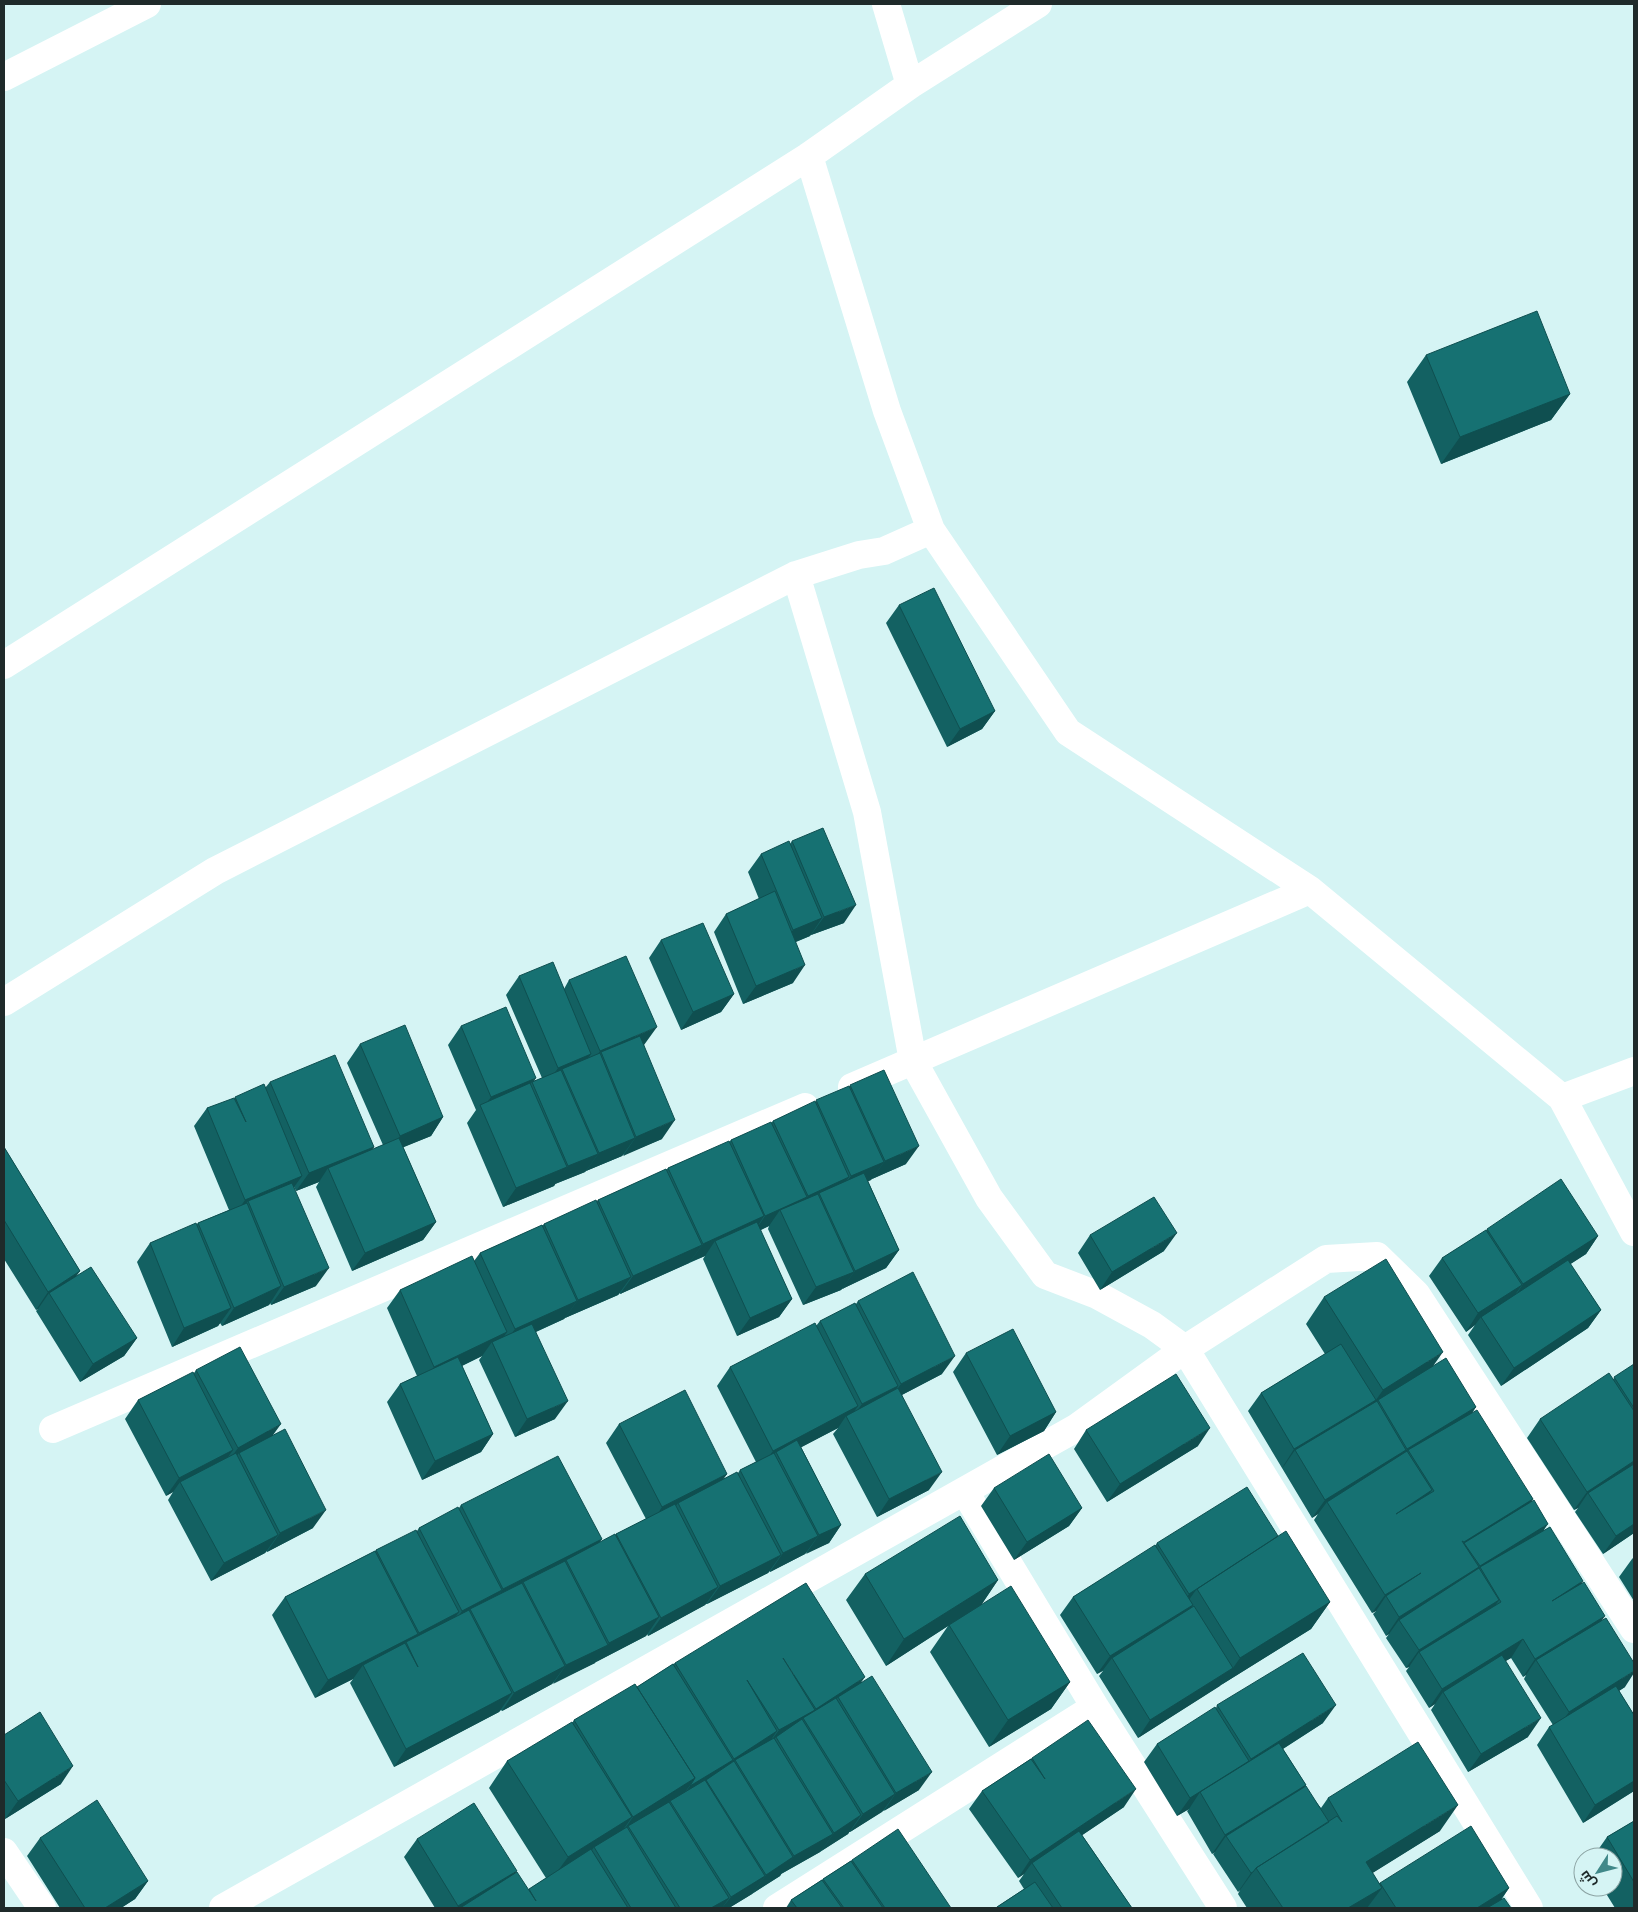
<svg xmlns="http://www.w3.org/2000/svg" width="1638" height="1912" viewBox="0 0 1638 1912" font-family="'Alegreya Sans',Cairo,sans-serif">
  <style>
    .lines { fill: none; stroke-linecap: round; stroke-linejoin: round }
    .minor { stroke: #fff; stroke-width: 28 }
    .wall { fill: #136162 }
    .shaded-wall { fill: #0f4f50 }
    .building { fill: #167172; stroke: #0f4f50 }
  </style>
  <rect width="100%" height="100%" fill="#d5f4f4"/>
  <g class="lines">
    <path class="minor" d="M886 4 910 85
      M4 77 147 4
      M809 156 887 411 931 530 1068 732 1310 890 1562 1098 1634 1232
      M796 575 867 812 913 1061 989 1198 1045 1275 1097 1295 1152 1325 1185 1349 1529 1908
      M4 665 809 156 910 85 1038 4
      M4 1002 215 871 796 575 859 555 884 551 931 530
      M852 1087 1310 890
      M1562 1098 1634 1071
      M53 1429 805 1107
      M965 1492 1095 1707 1223 1908
      M4 1852 42 1908
      M223 1908 1076 1428 1185 1349 1326 1259 1377 1256 1416 1294 1634 1629
      M777 1908 1095 1707"/>
  </g>
  <path class="wall" d="M1426 355 1570 394 1551 420 1441 464 1407 382Z
    M899 605 995 711 982 729 947 747 886 623Z
    M792 841 844 923 811 935V934L810 936 796 942 793 983 743 1004 714 932 726 914 759 899 748 872 761 854 790 844Z
    M661 940 734 994 721 1012 681 1030 649 958Z
    M519 976 564 989 569 980 644 1045 662 1139 623 1155 622 1156 586 1171 585 1172 555 1184 554 1186 503 1207 467 1123 476 1110 448 1045 461 1026 535 1081 542 1078 506 995Z
    M360 1044 443 1117 431 1136 403 1147 436 1222 423 1240 352 1271 316 1187 319 1182 296 1191 294 1187V1188L316 1286 271 1305 270 1303 269 1305 222 1326 220 1323 218 1326 172 1347 137 1262 150 1243 196 1225 198 1223 229 1210 194 1126 207 1108 234 1099 235 1097 265 1088 270 1082 374 1147 371 1150 383 1145 347 1063Z
    M850 1085 906 1164 872 1179V1178L871 1180 868 1181 899 1250 886 1268 842 1289 841 1290 803 1305 768 1229 769 1226 760 1230 792 1299 779 1317 737 1336 703 1259 705 1256 620 1294V1293L618 1295 565 1318 564 1319 536 1332 555 1419 515 1437 479 1360 482 1356 462 1366 493 1434 481 1452 422 1480 387 1402 400 1384 417 1376 387 1308 400 1290 474 1261 480 1253 543 1225 544 1224 597 1201 598 1200 667 1169 668 1168 729 1142 731 1140 771 1123 773 1121 850 1086Z
    M4 1147 80 1271 76 1276 137 1338 124 1356 80 1382 36 1311 38 1309 36 1310 4 1259Z
    M1487 1229 1598 1236 1586 1254 1570 1264 1601 1310 1588 1328 1501 1386 1468 1335 1475 1325 1466 1332 1429 1276 1442 1258 1486 1231Z
    M1090 1235 1164 1251 1100 1290 1078 1253Z
    M1324 1297 1433 1366 1476 1407 1472 1413 1533 1499 1530 1502 1544 1530 1581 1584 1602 1620 1625 1687 1619 1691 1634 1715V1791L1583 1823 1537 1745 1549 1727 1553 1725 1524 1679 1526 1675 1523 1677 1511 1658 1505 1661 1528 1737 1468 1772 1431 1710 1435 1704 1429 1708 1406 1671 1409 1667 1406 1668 1386 1638 1389 1634 1386 1636 1373 1614 1376 1611 1372 1613 1314 1520 1318 1514 1312 1518 1282 1468 1284 1466 1282 1468 1248 1411 1261 1393 1325 1354 1306 1324Z
    M858 1301 942 1374 902 1395 929 1490 877 1517 833 1434 838 1428 801 1447 841 1525 829 1543 806 1553 805 1554 770 1572V1571L768 1573 707 1604H706L705 1605 648 1636 647 1634 646 1636 596 1662V1661L595 1663 553 1683 552 1684 502 1711 501 1710 499 1712 394 1767 350 1683 353 1679 315 1698 272 1615 285 1597 375 1551 376 1550 417 1531 419 1528 459 1508 461 1505 602 1539 598 1543 616 1535V1534L646 1519 606 1443 619 1424 727 1474 723 1479 738 1473 740 1470 756 1462 717 1386 730 1367 816 1326 820 1321 856 1304Z
    M966 1353 1056 1412 1044 1431 997 1455 953 1372Z
    M1634 1364V1533L1603 1554 1575 1512 1578 1508 1574 1510 1527 1438 1540 1419 1613 1379Z
    M196 1370 273 1435 313 1528 267 1552V1551L265 1553 211 1581 168 1500 173 1492 166 1496 125 1419 138 1400 194 1373Z
    M1086 1430 1198 1446 1107 1502 1074 1449Z
    M994 1488 1082 1508 1069 1526 1014 1560 981 1506Z
    M1278 1536 1330 1602 1311 1629 1221 1685 1138 1738 1099 1676 1103 1671 1097 1674 1060 1615 1073 1597 1155 1546 1157 1543Z
    M1634 1557V1601L1619 1577 1632 1559Z
    M865 1574 998 1580 981 1605 1070 1682 1051 1709 989 1747 930 1652 948 1626 886 1666 846 1600Z
    M675 1663 862 1682 919 1790 883 1811 850 1832H849L848 1834 820 1852 781 1874 780 1876 752 1894 729 1908H435L404 1857 417 1839 515 1874 528 1890 546 1878 489 1788 507 1761 572 1723 574 1720 637 1687 673 1664Z
    M1217 1705 1323 1723 1283 1749 1306 1785 1304 1787 1321 1808 1328 1798 1440 1831 1372 1873 1379 1883H1380L1509 1888 1501 1900 1511 1908H1247L1238 1894 1240 1890 1238 1892 1213 1854 1215 1852 1212 1854 1187 1811 1189 1809 1177 1816 1144 1762 1157 1744 1216 1708Z
    M4 1735 61 1784 5 1819 4 1817Z
    M1032 1758 1124 1807 1082 1835 1132 1908H995L1024 1889 1019 1881 1024 1874 1018 1878 969 1809 982 1791Z
    M1634 1821V1908H1615L1602 1887H1613V1857H1593L1607 1837Z
    M40 1838 148 1881 135 1899 121 1908H60L27 1856Z
    M852 1860 951 1908H786L791 1900Z"/>
  <path class="shaded-wall" d="M1570 394 1551 420 1441 464 1460 437Z
    M995 711 982 729 947 747 960 729Z
    M856 905 844 923 811 935 824 917Z
    M822 918 810 936 780 948 793 930Z
    M805 965 793 983 743 1004 756 986Z
    M734 994 721 1012 681 1030 693 1012Z
    M657 1027 644 1045 601 1052 590 1068 588 1069 600 1051Z
    M591 1054 578 1073 562 1069 552 1083 545 1087 558 1068Z
    M536 1078 532 1084V1082L520 1098 482 1109 491 1097Z
    M443 1117 431 1136 387 1154 400 1136Z
    M675 1120 662 1139 623 1156 636 1137Z
    M635 1138 622 1156 586 1171 599 1153Z
    M919 1146 906 1164 872 1179 885 1161Z
    M374 1147 361 1165 328 1168 319 1182 296 1191 309 1173Z
    M598 1154 585 1172 555 1184 568 1166Z
    M884 1162 871 1180 838 1194 851 1176Z
    M567 1167 554 1186 503 1207 516 1188Z
    M302 1176 289 1194 248 1201 238 1216 232 1219 245 1200Z
    M849 1177 837 1196 819 1193 809 1208 795 1214 808 1196Z
    M807 1197 794 1215 780 1210 769 1226 753 1234 765 1216Z
    M764 1216 752 1235 715 1241 705 1256 690 1262 703 1244Z
    M436 1222 423 1240 352 1271 365 1253Z
    M1177 1233 1164 1251 1100 1290 1112 1272Z
    M1598 1236 1586 1254 1511 1303 1523 1284Z
    M702 1245 689 1263 620 1294 633 1276Z
    M899 1250 886 1268 842 1289 855 1271Z
    M329 1268 316 1286 271 1305 284 1287Z
    M80 1271 67 1289 49 1293 38 1309 36 1310 48 1292Z
    M854 1272 841 1290 803 1305 816 1287Z
    M631 1277 618 1295 565 1318 578 1300Z
    M1522 1285 1509 1303 1481 1317 1475 1325 1466 1332 1478 1313Z
    M281 1286 269 1305 222 1326 234 1308Z
    M792 1299 779 1317 737 1336 750 1318Z
    M577 1301 564 1319 502 1347 515 1329Z
    M231 1308 218 1326 172 1347 184 1328Z
    M1601 1310 1588 1328 1501 1386 1514 1368Z
    M507 1332 495 1349 492 1342 482 1356 422 1385 434 1367Z
    M137 1338 124 1356 80 1382 93 1364Z
    M1443 1352 1424 1379 1378 1400 1367 1415 1364 1417 1383 1390Z
    M955 1356 942 1374 888 1402 901 1384Z
    M898 1386 886 1404 849 1422 862 1404Z
    M1376 1400 1363 1418 1295 1450 1284 1466 1282 1468 1294 1449Z
    M568 1401 555 1419 515 1437 527 1419Z
    M858 1406 848 1420 846 1416 838 1428 779 1459 776 1452 766 1466 760 1469 773 1451Z
    M1476 1407 1463 1425 1408 1450 1398 1465 1395 1467 1407 1449Z
    M1056 1412 1044 1431 997 1455 1010 1436Z
    M281 1424 268 1442 239 1453 232 1462 225 1466 238 1448Z
    M1210 1428 1198 1446 1107 1502 1120 1484Z
    M493 1434 481 1452 422 1480 435 1461Z
    M233 1450 220 1468 180 1482 173 1492 166 1496 179 1478Z
    M1406 1450 1393 1468 1327 1502 1318 1514 1312 1518 1325 1500Z
    M1634 1461V1470L1588 1493 1578 1508 1574 1510 1587 1492Z
    M942 1472 929 1490 877 1517 889 1499Z
    M727 1474 714 1492 678 1503 668 1516 650 1526 662 1507Z
    M1432 1490 1419 1508 1396 1514Z
    M1533 1499 1520 1517 1464 1543 1453 1559 1451 1560 1464 1542Z
    M1082 1508 1069 1526 1014 1560 1027 1542Z
    M326 1510 313 1528 267 1552 280 1533Z
    M1548 1524 1535 1543 1480 1567 1469 1583 1467 1585 1480 1566Z
    M1634 1524V1533L1603 1554 1616 1536Z
    M841 1525 829 1543 806 1554 819 1535Z
    M278 1535 265 1553 211 1581 224 1563Z
    M818 1536 805 1554 770 1572 783 1553Z
    M602 1539 589 1557 566 1560 557 1573 523 1582 514 1595 490 1607 503 1589Z
    M781 1555 768 1573 707 1604 720 1586Z
    M1479 1567 1466 1585 1399 1620 1389 1634 1386 1636 1399 1617Z
    M1421 1573 1386 1596 1376 1611 1372 1613 1385 1595Z
    M998 1580 980 1607 949 1625 948 1626 886 1666 904 1639Z
    M1583 1581 1570 1599 1552 1601Z
    M718 1587 705 1605 648 1636 661 1618Z
    M502 1590 489 1608 470 1609 461 1623 450 1629 462 1611Z
    M1196 1590 1183 1608 1176 1613 1189 1594Z
    M1499 1600 1486 1619 1419 1652 1409 1667 1406 1668 1419 1650Z
    M1330 1602 1311 1629 1221 1685 1240 1658Z
    M1193 1605 1180 1623 1112 1658 1103 1670 1097 1674 1110 1656Z
    M459 1612 446 1630 409 1647 419 1633Z
    M1605 1616 1592 1635 1536 1660 1526 1675 1523 1677 1535 1659Z
    M659 1617 646 1636 596 1662 609 1643Z
    M418 1634 409 1647 406 1642 396 1656 363 1665 353 1679 315 1698 328 1680Z
    M1523 1639 1511 1658 1446 1697 1443 1692 1435 1704 1429 1708 1442 1689Z
    M608 1645 595 1663 553 1684 566 1665Z
    M565 1666 552 1684 502 1711 514 1693Z
    M1233 1668 1220 1686 1138 1738 1150 1720Z
    M1634 1671V1673L1625 1687 1556 1730 1569 1712Z
    M865 1677 852 1695 838 1697 828 1711 806 1723 816 1709Z
    M1070 1682 1051 1709 989 1747 1008 1720Z
    M512 1693 499 1712 394 1767 406 1749Z
    M1336 1705 1323 1723 1239 1777 1251 1759Z
    M815 1710 806 1722 803 1718 793 1733 776 1737 768 1747 766 1748 779 1730Z
    M1541 1718 1528 1737 1468 1772 1481 1754Z
    M777 1731 764 1750 735 1760 725 1775 722 1777 734 1759Z
    M733 1760 721 1778 706 1780 697 1792 677 1804 690 1786Z
    M1249 1761 1236 1779 1200 1792 1189 1809 1177 1816 1190 1798Z
    M73 1766 61 1784 5 1819 18 1801Z
    M932 1772 919 1790 884 1811 896 1793Z
    M695 1778 676 1805 670 1801 662 1814 628 1826 617 1842 615 1843 633 1817Z
    M1634 1781V1791L1583 1823 1595 1805Z
    M1306 1785 1293 1803 1226 1836 1215 1852 1212 1854 1225 1835Z
    M1136 1789 1124 1807 1035 1867 1032 1863 1024 1874 1018 1878 1030 1860Z
    M895 1794 882 1812 850 1832 863 1814Z
    M1458 1805 1440 1831 1347 1889 1366 1862Z
    M861 1815 848 1834 821 1851 834 1833Z
    M632 1817 613 1844 594 1847 584 1862 549 1883 568 1857Z
    M833 1834 820 1852 781 1874 794 1856Z
    M793 1857 780 1876 753 1893 766 1875Z
    M517 1871 504 1890 472 1908H457L458 1906Z
    M1253 1872 1240 1890 1238 1892 1251 1873Z
    M765 1876 752 1894 729 1908H722L731 1897Z
    M148 1881 135 1899 121 1908H105Z
    M1382 1888 1367 1908H1348Z
    M1509 1888 1495 1908H1477Z
    M729 1898 722 1908H711Z"/>
  <path class="building" d="M1537 311 1570 394 1460 437 1426 355Z
    M934 588 995 711 960 729 899 605Z
    M823 828 856 905 824 917 792 841Z
    M789 841 822 918 793 930 761 854Z
    M775 891 805 965 756 986 726 914Z
    M703 923 734 994 693 1012 661 940Z
    M626 956 657 1027 600 1051 569 980Z
    M553 962 591 1054 558 1068 519 976Z
    M506 1007 536 1078 491 1097 461 1026Z
    M405 1025 443 1117 400 1136 360 1044Z
    M640 1036 675 1120 636 1137 601 1052Z
    M600 1053 635 1138 599 1153 562 1069Z
    M335 1055 374 1147 309 1173 270 1082Z
    M561 1070 598 1154 568 1166 532 1082Z
    M884 1070 919 1146 885 1161 850 1085Z
    M530 1083 567 1167 516 1188 480 1105Z
    M264 1084 302 1176 245 1200 207 1108 234 1098 246 1122 235 1097Z
    M849 1086 884 1162 851 1176 816 1100Z
    M815 1101 849 1177 808 1196 773 1121Z
    M771 1122 807 1197 765 1216 731 1140Z
    M399 1138 436 1222 365 1253 328 1168Z
    M729 1141 764 1216 703 1244 668 1168Z
    M4 1147 80 1271 48 1292 4 1220Z
    M666 1169 702 1245 633 1276 598 1200Z
    M864 1173 899 1250 855 1271 819 1193Z
    M1561 1179 1598 1236 1523 1284 1487 1229Z
    M292 1183 329 1268 284 1287 248 1201Z
    M818 1194 854 1272 816 1287 780 1210Z
    M1154 1197 1177 1233 1112 1272 1090 1235Z
    M596 1200 631 1277 578 1300 544 1224Z
    M247 1203 281 1286 234 1308 198 1223Z
    M757 1222 792 1299 750 1318 715 1241Z
    M196 1223 231 1308 184 1328 150 1243Z
    M542 1225 577 1301 515 1329 480 1253Z
    M1486 1230 1522 1285 1478 1313 1442 1258Z
    M472 1256 507 1332 434 1367 400 1290Z
    M1386 1259 1443 1352 1383 1390 1324 1297Z
    M1568 1260 1601 1310 1514 1368 1481 1317Z
    M91 1267 137 1338 93 1364 49 1293Z
    M913 1272 955 1356 901 1384 858 1301Z
    M855 1303 898 1386 862 1404 820 1321Z
    M815 1323 858 1406 773 1451 730 1367Z
    M532 1324 568 1401 527 1419 492 1342Z
    M1013 1329 1056 1412 1010 1436 966 1353Z
    M1341 1344 1376 1400 1294 1449 1261 1393Z
    M240 1347 281 1424 238 1448 196 1370Z
    M458 1357 493 1434 435 1461 400 1384Z
    M1446 1358 1476 1407 1407 1449 1378 1400Z
    M1634 1364V1408L1614 1377Z
    M193 1372 233 1450 179 1478 138 1400Z
    M1609 1373 1634 1411V1461L1587 1492 1540 1419Z
    M1176 1374 1210 1428 1120 1484 1086 1430Z
    M898 1388 942 1472 889 1499 846 1416Z
    M685 1390 727 1474 662 1507 619 1424Z
    M1377 1401 1406 1450 1325 1500 1295 1450Z
    M1477 1410 1533 1499 1464 1542 1462 1541 1479 1567 1399 1617 1386 1596 1421 1573 1385 1595 1327 1502 1407 1451 1432 1490 1396 1514 1434 1491 1408 1450Z
    M285 1429 326 1510 280 1533 239 1453Z
    M797 1440 841 1525 819 1535 776 1452Z
    M236 1453 278 1535 224 1563 180 1482Z
    M774 1453 818 1536 783 1553 740 1470Z
    M1049 1454 1082 1508 1027 1542 994 1488Z
    M558 1456 602 1539 503 1589 461 1505Z
    M1634 1464V1524L1616 1536 1588 1493Z
    M737 1472 781 1555 720 1586 678 1503Z
    M1247 1487 1278 1536 1189 1594 1157 1543Z
    M1534 1500 1548 1524 1480 1566 1464 1543Z
    M675 1504 718 1587 661 1618 616 1534Z
    M458 1507 502 1590 462 1611 419 1528Z
    M960 1516 998 1580 904 1639 865 1574Z
    M1550 1527 1583 1581 1552 1601 1584 1582 1605 1616 1535 1659 1523 1639 1442 1689 1419 1652 1501 1602 1480 1567Z
    M416 1530 459 1612 419 1633 376 1550Z
    M1286 1531 1330 1602 1240 1658 1197 1589Z
    M615 1534 659 1617 609 1643 566 1560Z
    M1155 1545 1193 1605 1110 1656 1073 1597Z
    M375 1551 418 1634 328 1680 285 1597Z
    M565 1561 608 1645 566 1665 523 1582Z
    M1479 1568 1499 1600 1419 1650 1399 1620Z
    M522 1583 565 1666 514 1693 470 1609Z
    M806 1583 865 1677 816 1709 783 1658 815 1710 779 1730 747 1680 777 1731 734 1759 675 1663Z
    M1011 1586 1070 1682 1008 1720 949 1625Z
    M1194 1606 1233 1668 1150 1720 1112 1658Z
    M469 1610 512 1693 406 1749 363 1665 405 1643 418 1667 406 1642Z
    M1606 1618 1634 1663V1671L1569 1712 1536 1660Z
    M1303 1653 1336 1705 1251 1759 1217 1705Z
    M1502 1655 1541 1718 1481 1754 1443 1692Z
    M673 1664 733 1760 690 1786 695 1778 637 1687Z
    M872 1676 932 1772 896 1793 838 1697Z
    M635 1684 695 1778 633 1817 574 1720Z
    M1616 1686 1634 1715V1781L1595 1805 1549 1727Z
    M836 1698 895 1794 863 1814 803 1718Z
    M1215 1707 1249 1761 1190 1798 1157 1744Z
    M40 1712 73 1766 18 1801 4 1780V1735Z
    M802 1719 861 1815 834 1833 776 1737Z
    M1088 1720 1136 1789 1030 1860 982 1791 1031 1759 1045 1779 1032 1758Z
    M572 1722 632 1817 568 1857 507 1761Z
    M774 1738 833 1834 794 1856 735 1760Z
    M1418 1742 1458 1805 1366 1862 1382 1888 1348 1908H1283L1256 1868 1337 1816 1342 1822 1328 1798Z
    M1279 1743 1306 1785 1225 1835 1200 1792Z
    M734 1761 793 1857 766 1875 706 1780Z
    M705 1780 765 1876 731 1897 670 1801Z
    M1306 1786 1329 1822 1256 1868 1253 1872 1251 1873 1226 1836Z
    M97 1800 148 1881 105 1908H85L40 1838Z
    M669 1802 729 1898 711 1908H680L628 1826Z
    M474 1803 517 1871 458 1906 417 1839Z
    M1634 1821V1882L1607 1837Z
    M1471 1826 1509 1888 1477 1908H1396L1380 1883Z
    M627 1827 676 1908H631L594 1847Z
    M898 1829 951 1908H885L852 1860Z
    M1079 1831 1132 1908H1062L1032 1863Z
    M591 1849 628 1908H460L517 1872 536 1901 529 1889Z
    M851 1861 883 1908H844L823 1879Z
    M822 1880 842 1908H797L791 1900Z
    M1035 1882 1053 1908H998L997 1907Z
    M1504 1898 1511 1908H1487Z"/>
  <rect width="1638" height="1912" fill="none" stroke="#1f2a2a" stroke-width="10"/>
  <g transform="translate(1598 1872) rotate(234)"><circle r="24" fill="#d5f4f4" stroke="#8ca3a3"/>
  <path d="M0-4L9 19L0 12L-9 19Z" fill="#408889"/>
  <text y="-8" font-size="14" font-weight="bold" text-anchor="middle" fill="#1f2a2a">ش</text>
  </g>
</svg>
